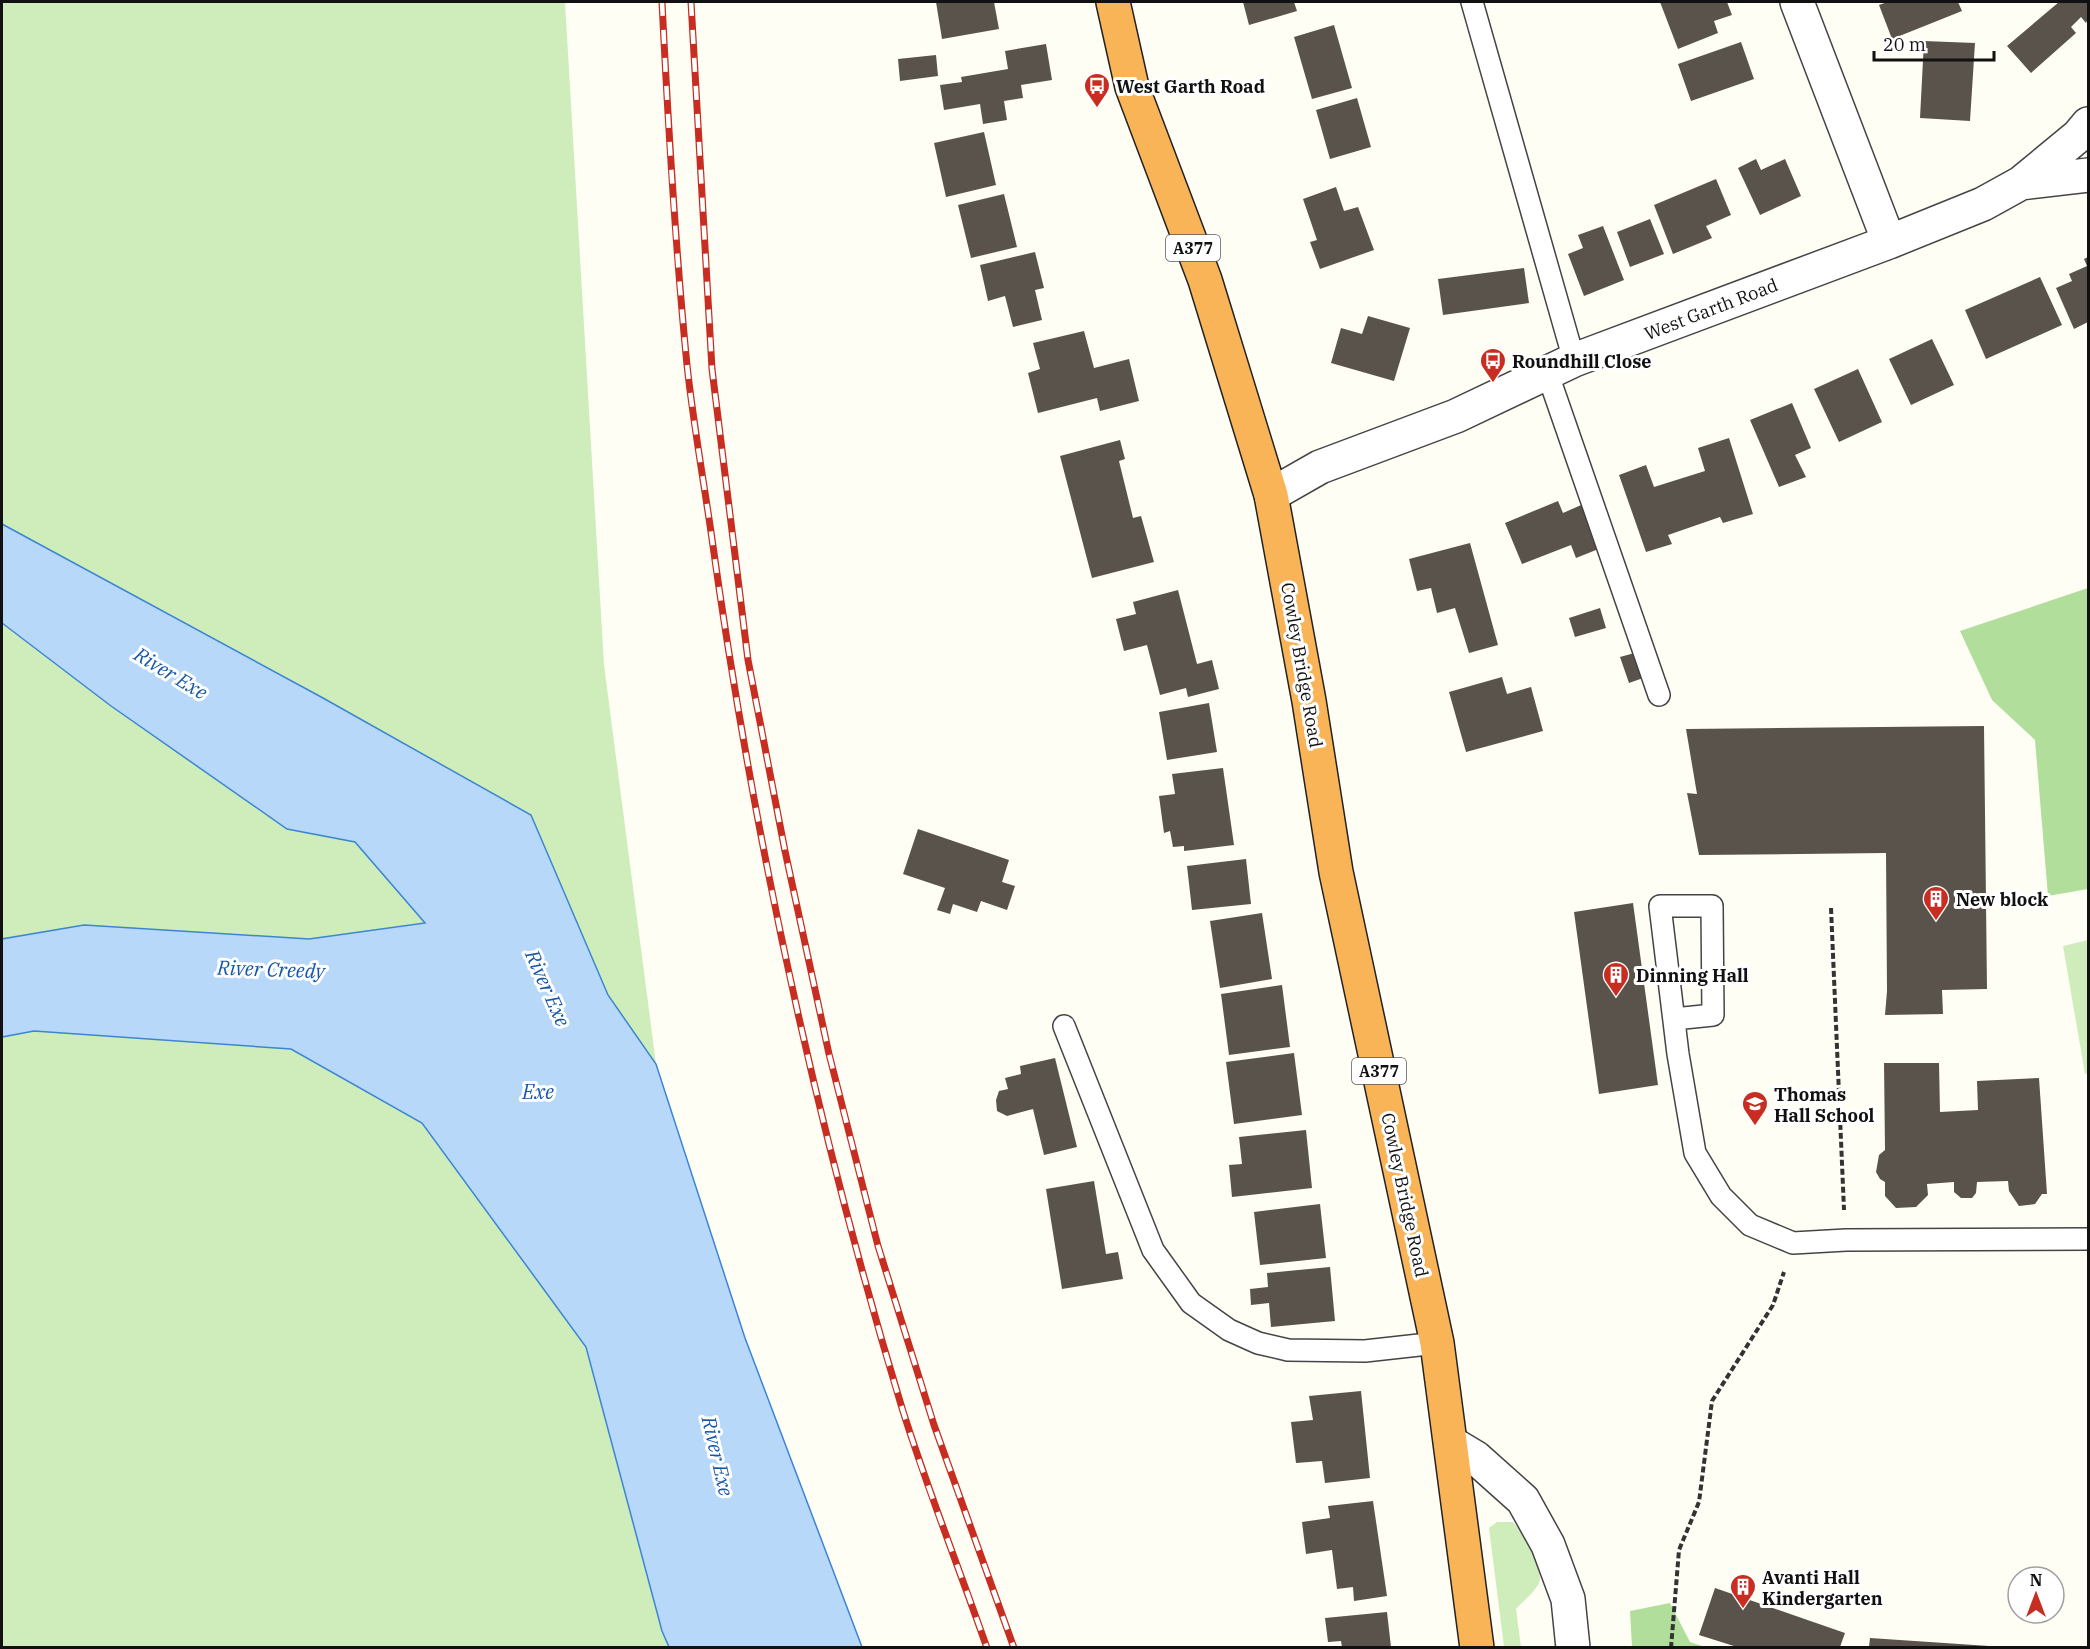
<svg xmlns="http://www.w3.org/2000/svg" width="2090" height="1649" viewBox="0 0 2090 1649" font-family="'IBM Plex Serif',serif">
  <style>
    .green { fill: #cfecbb }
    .forest { fill: #b1de9a }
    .water { fill: #b7d8f9; stroke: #3b85d3; stroke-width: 1.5 }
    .building { fill: #5a534c }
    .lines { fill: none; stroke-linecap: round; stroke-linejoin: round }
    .lane-casing { stroke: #444; stroke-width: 24 }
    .street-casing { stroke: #444; stroke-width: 36 }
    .highway-casing { stroke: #222; stroke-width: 36 }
    .path { stroke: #333; stroke-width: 4; stroke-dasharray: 6 3; stroke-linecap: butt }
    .lane { stroke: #fff; stroke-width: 21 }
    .street { stroke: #fff; stroke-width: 33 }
    .highway { stroke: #f9b458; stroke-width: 33 }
    .rail-casing { stroke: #c82d22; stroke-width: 7 }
    .rail { stroke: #fff; stroke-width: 4.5; stroke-dasharray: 14; stroke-linecap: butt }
    .labels { text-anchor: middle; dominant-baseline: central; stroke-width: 6; stroke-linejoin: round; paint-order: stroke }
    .shield { fill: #fff; stroke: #585858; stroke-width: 1.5 }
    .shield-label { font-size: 16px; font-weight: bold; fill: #111 }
    .poi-label { font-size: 18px; font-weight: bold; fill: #111; stroke: #fff; text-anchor: start }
    .street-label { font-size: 18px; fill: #111; stroke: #fff }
    .water-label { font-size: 20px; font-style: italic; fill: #1356aa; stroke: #fff }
  </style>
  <rect width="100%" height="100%" fill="#fffef5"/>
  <path class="green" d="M2 2H565L604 665 656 1064 608 995 531 815 323 698 2 524Z
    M2 623 111 706 287 829 355 842 425 923 309 939 84 925 2 939Z
    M2088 940V1073L2085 1074 2063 946Z
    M34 1031 291 1049 422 1123 586 1347 662 1631 669 1647 2 1648V1037Z
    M1497 1522H1513C1522 1532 1545 1571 1539 1583 1534 1593 1523 1601 1516 1609L1521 1647H1504L1489 1528Z"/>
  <path class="forest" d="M2088 588V889L2048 896 2035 740 1992 700 1960 631Z
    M1670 1603 1690 1642 1705 1647H1632L1630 1611Z"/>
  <path class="water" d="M2 524 323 698 531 815 608 995 656 1064 745 1338 862 1647H669L662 1631 586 1347 422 1123 291 1049 34 1031 2 1037V939L84 925 309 939 425 923 355 842 287 829 111 706 2 623Z"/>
  <path class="building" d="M936 2H994L999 29 942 39Z
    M1243 2H1294L1297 11 1249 25Z
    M1660 2H1727L1732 15 1714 21 1718 33 1678 49Z
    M1887 2H1958L1962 11 1892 39 1879 5Z
    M2059 2H2088V19L2086 23 2081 17 2071 27 2076 33 2031 73 2007 46Z
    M1334 25 1352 88 1312 99 1294 37Z
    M1924 41 1975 43 1970 121 1920 118Z
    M1741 42 1754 79 1691 101 1678 64Z
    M1046 44 1052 80 1021 85 1023 98 1004 101 1007 120 983 124 980 104 944 110 940 85 962 82 961 77 1008 69 1005 51Z
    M936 55 938 76 900 81 898 59Z
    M1357 98 1371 147 1330 159 1316 110Z
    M984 132 996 185 946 197 934 143Z
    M1756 159 1761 170 1785 159 1801 196 1760 215 1738 168Z
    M1716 179 1731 215 1706 226 1712 238 1673 254 1654 205Z
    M1336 187 1344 211 1358 207 1374 250 1320 269 1310 242 1317 240 1303 199Z
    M1004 194 1017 247 971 258 958 205Z
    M1650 219 1664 254 1630 267 1617 232Z
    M1603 226 1624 280 1584 296 1568 254 1583 248 1578 235Z
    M1035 252 1044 288 1035 290 1042 320 1013 327 1005 296 988 301 980 265Z
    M2088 257V322L2074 329 2056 288 2072 281 2069 274 2087 266 2084 259Z
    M1524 268 1529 303 1443 315 1438 279Z
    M2040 277 2062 325 1986 359 1965 310Z
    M1368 316 1410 328 1394 381 1331 363 1341 328 1362 334Z
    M1084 331 1094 368 1129 359 1139 401 1100 411 1097 398 1038 413 1028 373 1040 369 1033 343Z
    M1932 339 1954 385 1911 405 1889 359Z
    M1858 369 1882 422 1839 442 1814 389Z
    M1792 403 1811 448 1795 455 1806 477 1779 487 1750 420Z
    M1729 438 1753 514 1723 523 1720 517 1668 535 1672 544 1646 552 1619 475 1646 465 1654 487 1705 471 1698 448Z
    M1120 440 1125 459 1119 461 1133 518 1141 516 1154 562 1092 578 1060 456Z
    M1558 501 1563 513 1588 502 1606 546 1576 558 1571 545 1522 564 1505 523Z
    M1470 543 1498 645 1469 653 1455 608 1437 613 1431 588 1417 591 1409 559Z
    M1178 590 1197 664 1212 660 1219 689 1188 697 1186 688 1160 695 1147 645 1124 651 1116 619 1136 614 1133 602Z
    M1600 608 1606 628 1575 637 1569 618Z
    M1638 652 1646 677 1629 683 1620 657Z
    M1502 677 1507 694 1531 687 1543 731 1466 752 1449 692Z
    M1209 703 1217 752 1167 760 1159 712Z
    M1984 726 1987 989 1942 990 1943 1014 1885 1015 1887 991 1886 853 1699 855 1687 793 1697 794 1686 729Z
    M1223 768 1234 845 1184 851V846L1173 847 1170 831 1164 833 1159 796 1175 794 1172 774Z
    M918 829 1009 860 1002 882 1015 886 1007 910 981 901 977 912 953 904 950 914 937 910 945 888 903 874Z
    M1246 859 1251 904 1192 910 1187 866Z
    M1633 903 1658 1085 1599 1094 1574 912Z
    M1262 913 1272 979 1220 988 1210 921Z
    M1282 985 1290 1047 1229 1055 1221 994Z
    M1294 1053 1302 1115 1234 1124 1226 1062Z
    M1055 1058 1077 1147 1044 1155 1033 1109 1007 1116 997 1111 996 1100 999 1091 1008 1089 1005 1078 1021 1074 1020 1066Z
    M1884 1063H1939L1940 1112 1978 1110 1977 1081 2039 1078 2047 1194H2042L2035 1204 2019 1206 2009 1191 2008 1181 1977 1182 1976 1193 1972 1198H1961L1954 1192V1182L1927 1184 1928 1195 1916 1207 1896 1208 1885 1196V1182L1880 1179 1876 1172 1879 1155 1885 1150Z
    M1306 1130 1312 1188 1232 1197 1229 1165 1242 1164 1239 1137Z
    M1094 1181 1106 1254 1118 1252 1123 1279 1062 1289 1046 1189Z
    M1320 1204 1326 1258 1260 1265 1254 1212Z
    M1330 1267 1335 1321 1271 1327 1269 1303 1251 1305 1250 1289 1268 1287 1267 1273Z
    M1361 1391 1370 1478 1325 1483 1322 1461 1296 1463 1291 1422 1313 1420 1309 1396Z
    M1373 1501 1387 1596 1354 1601 1353 1587 1337 1589 1332 1550 1306 1554 1302 1522 1330 1518 1328 1506Z
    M1715 1588 1845 1633 1840 1647H1737L1699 1635Z
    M1387 1612 1391 1647H1342L1341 1641 1328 1642 1325 1618Z
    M1870 1638 1989 1646V1647H1869Z"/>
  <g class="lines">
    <defs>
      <path id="lane" d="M1472 2 1574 360
        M1547 372 1659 695
        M1674 1019 1713 1015 1712 906H1660L1678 1054 1695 1153 1721 1196 1750 1225 1793 1243 1846 1240 2088 1239
        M1064 1026 1153 1250 1191 1303 1229 1330 1258 1343 1288 1350 1365 1351 1437 1343"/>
      <path id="street" d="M1797 2 1889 242
        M2021 183 2088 175
        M1271 495 1320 467 1456 416 1574 360 1889 242 1983 204 2021 183 2078 136 2088 124
        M1451 1443 1476 1458 1523 1500 1548 1545 1568 1599 1573 1648"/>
      <path id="highway" d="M1113 2 1132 87 1205 280 1271 495 1309 701 1336 872 1437 1343 1477 1648"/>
    </defs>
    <use href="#lane" class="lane-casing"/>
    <use href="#street" class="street-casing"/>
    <use href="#highway" class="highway-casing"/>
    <path class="path" d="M1831 908 1844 1210
      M1671 1648 1679 1550 1699 1502 1712 1401 1773 1305 1784 1272"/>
    <use href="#lane" class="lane"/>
    <use href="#street" class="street"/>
    <use href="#highway" class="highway"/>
    <defs>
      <path id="rail" d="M662 2C668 123 675 244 687 365 693 421 703 477 711 532 752 828 815 1122 902 1408 927 1488 959 1568 987 1648
        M691 2 712 369 748 660 785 851 829 1054 878 1246 934 1425 1014 1648"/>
    </defs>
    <use href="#rail" class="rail-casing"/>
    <use href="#rail" class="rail"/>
  </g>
  <defs>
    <symbol id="bus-pin" viewBox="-11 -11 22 30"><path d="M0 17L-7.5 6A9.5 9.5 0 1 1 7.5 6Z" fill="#c82d22" stroke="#fff"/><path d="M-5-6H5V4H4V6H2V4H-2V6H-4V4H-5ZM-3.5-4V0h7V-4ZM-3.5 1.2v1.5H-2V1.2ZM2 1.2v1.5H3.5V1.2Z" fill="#fff"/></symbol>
    <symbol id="building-pin" viewBox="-11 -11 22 30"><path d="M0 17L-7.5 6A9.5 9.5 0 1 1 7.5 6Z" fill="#c82d22" stroke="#fff"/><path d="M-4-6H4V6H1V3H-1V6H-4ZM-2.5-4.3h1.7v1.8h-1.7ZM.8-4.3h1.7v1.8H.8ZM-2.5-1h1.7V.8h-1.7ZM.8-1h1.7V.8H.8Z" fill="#fff"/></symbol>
    <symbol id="school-pin" viewBox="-11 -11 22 30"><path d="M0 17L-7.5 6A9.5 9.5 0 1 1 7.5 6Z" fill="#c82d22" stroke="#fff"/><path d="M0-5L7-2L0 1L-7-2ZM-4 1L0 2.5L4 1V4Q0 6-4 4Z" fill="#fff"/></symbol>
  </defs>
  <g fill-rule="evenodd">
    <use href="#bus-pin" x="1082" y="71" width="30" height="40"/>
    <use href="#bus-pin" x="1478" y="346" width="30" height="40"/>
    <use href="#building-pin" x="1921" y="884" width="30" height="40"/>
    <use href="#building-pin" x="1601" y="960" width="30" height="40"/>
    <use href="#school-pin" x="1740" y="1089" width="30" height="40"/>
    <use href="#building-pin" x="1728" y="1572" width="30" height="40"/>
  </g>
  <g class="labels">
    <g class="shield">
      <rect x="1166" y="235" width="54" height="26" rx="4.5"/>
      <rect x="1352" y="1058" width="54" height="26" rx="4.5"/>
    </g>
    <g class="shield-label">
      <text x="1193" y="248">A377</text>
      <text x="1379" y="1071">A377</text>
    </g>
    <g class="poi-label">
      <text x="1116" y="86">West Garth Road</text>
      <text x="1512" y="361">Roundhill Close</text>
      <text x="1956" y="899">New block</text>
      <text x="1636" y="975">Dinning Hall</text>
      <text x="1774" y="1094">Thomas<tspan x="1774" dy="21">Hall School</tspan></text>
      <text x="1762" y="1577">Avanti Hall<tspan x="1762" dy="21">Kindergarten</tspan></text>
    </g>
    <g class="street-label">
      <text transform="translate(1711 309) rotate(-21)">West Garth Road</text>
      <text transform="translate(1302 665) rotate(80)">Cowley Bridge Road</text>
      <text transform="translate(1405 1195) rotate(78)">Cowley Bridge Road</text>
    </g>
    <g class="water-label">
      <text transform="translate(171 673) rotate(31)">River Exe</text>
      <text transform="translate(271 969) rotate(2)">River Creedy</text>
      <text transform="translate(548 988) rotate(66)">River Exe</text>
      <text x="538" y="1091">Exe</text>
      <text transform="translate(718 1456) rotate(77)">River Exe</text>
    </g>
  </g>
  <rect width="2090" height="1649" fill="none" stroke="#111111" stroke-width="6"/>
  <g transform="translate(2036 1595)"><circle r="28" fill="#ffffff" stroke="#a0a0a0" stroke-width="1.5"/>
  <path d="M0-4.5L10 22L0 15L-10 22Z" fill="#c82d22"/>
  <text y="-9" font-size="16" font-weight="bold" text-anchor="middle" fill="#111111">N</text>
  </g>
  <path d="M1874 51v9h120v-9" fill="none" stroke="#111111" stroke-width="3"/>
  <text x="1883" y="51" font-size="18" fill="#111111" stroke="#ffffff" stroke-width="4.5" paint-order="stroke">20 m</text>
</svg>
